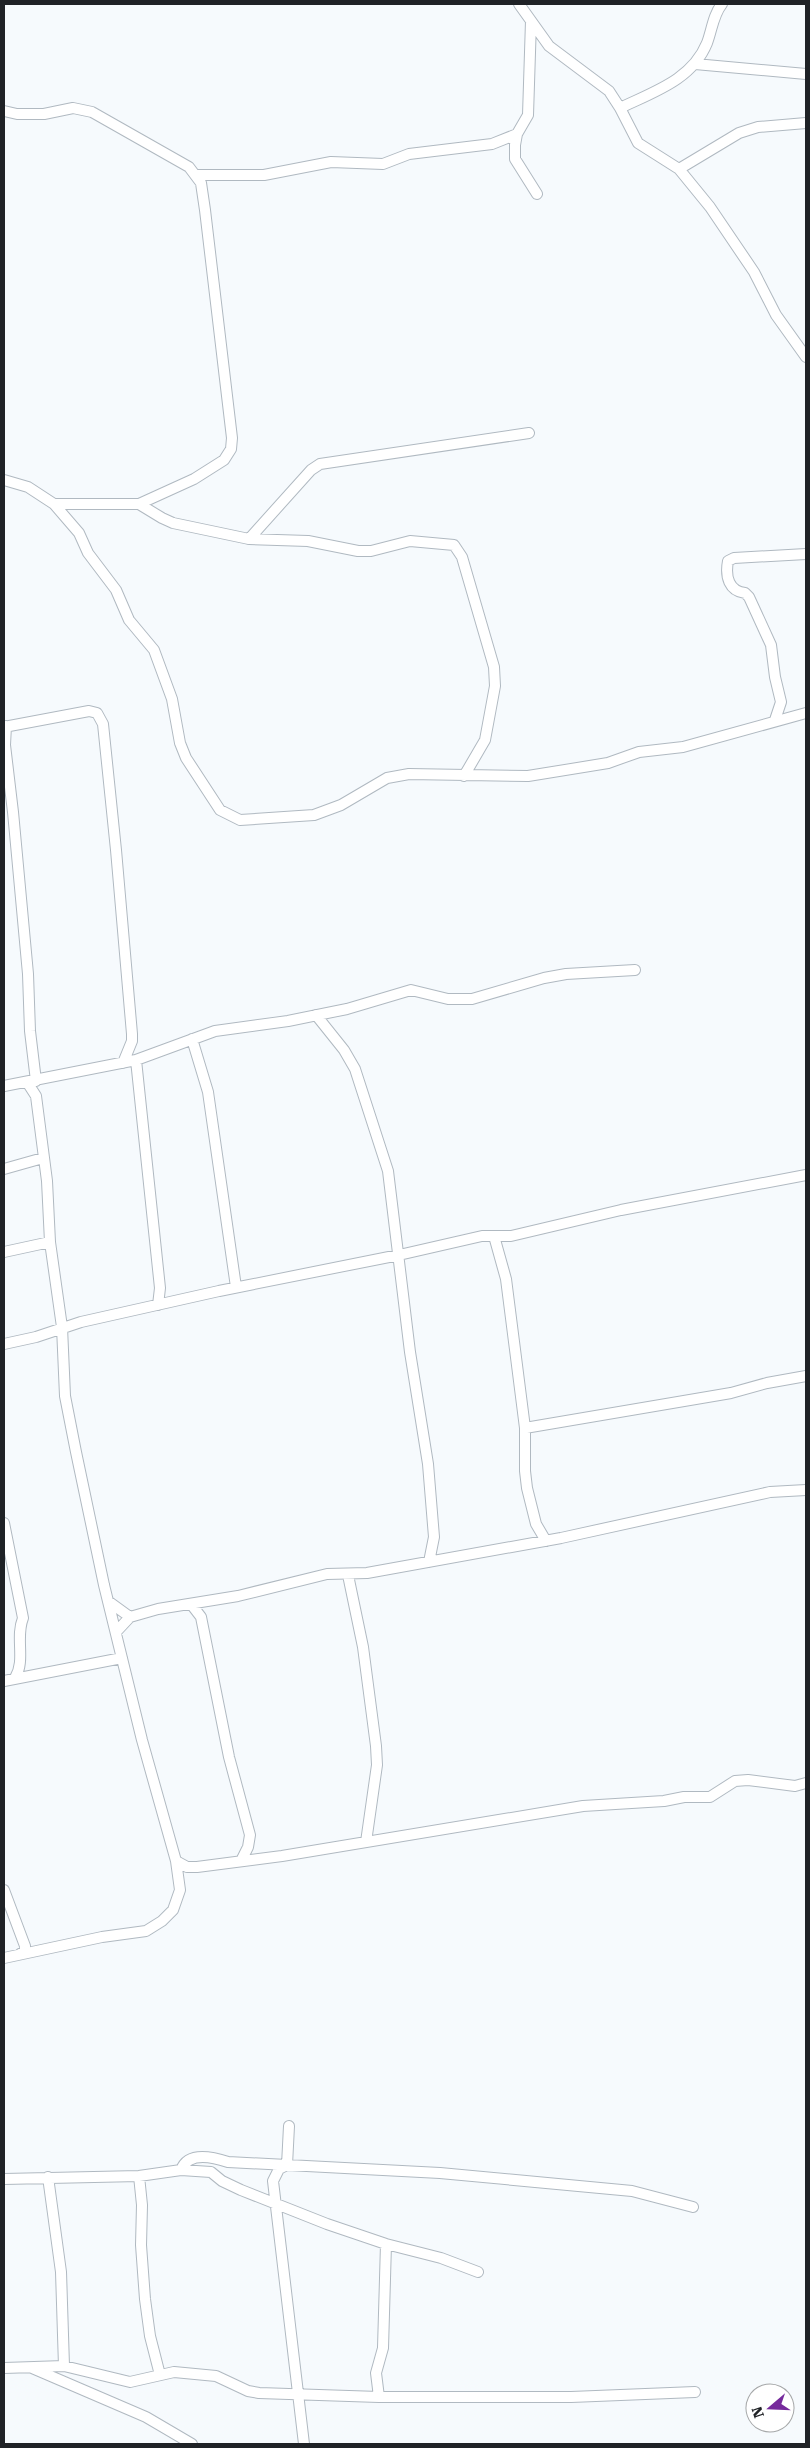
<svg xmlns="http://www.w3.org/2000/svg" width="810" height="2448" viewBox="0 0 810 2448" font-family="'Roboto Serif',serif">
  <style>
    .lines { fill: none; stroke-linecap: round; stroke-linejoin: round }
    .minor-casing { stroke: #b0b9c1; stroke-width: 12 }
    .minor { stroke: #fff; stroke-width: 10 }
  </style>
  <rect width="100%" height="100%" fill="#f6fafd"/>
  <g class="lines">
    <defs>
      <path id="minor" d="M519 4 549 46 609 91 620 108 638 143 679 169 710 207 754 272 776 315 806 357
        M531 21 528 115 517 134 515 145V159L537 194
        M695 64 806 74
        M620 108C653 92 692 80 707 43 712 30 713 15 722 4
        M4 111 17 114H44L73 108 92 112 189 167 201 183 205 210 232 438 231 449 224 460 194 479 139 504H54
        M679 169 739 133 758 127 806 123
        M196 175H264L331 162 383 164 409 154 492 144 517 134
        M4 480 28 487 54 504 79 533 88 553 116 590 129 620 154 650 172 699 180 743 186 758 220 810 240 820 314 815 341 805 387 778 409 774 528 776 608 763 639 752 683 747 806 713
        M139 504 162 518 173 523 249 539 308 541 358 551H371L410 541 454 545 462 557 494 667 495 686 485 740 464 776
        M249 539 311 470 320 464 529 433
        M775 720 781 702 775 677 771 645 749 597 745 593C729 591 725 577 728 561L734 558 806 554
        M6 726 5 745 13 812 28 974 30 1031 36 1081
        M4 727 89 711 97 713 103 724 116 850 132 1034V1041L123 1063
        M316 1015 344 1050 355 1069 388 1171 410 1352 428 1464 434 1537 429 1562
        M192 1039 208 1092 236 1287
        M136 1060 160 1288 158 1305
        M4 1086 136 1060 215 1031 288 1021 347 1009 411 990 448 999H472L544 978 566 974 635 970
        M4 1169 43 1158
        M494 1236 506 1279 525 1428V1471L527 1488 536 1524 546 1541
        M4 1252 50 1242
        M4 1344 36 1337 81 1322 219 1291 399 1255 482 1236H511L621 1210 806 1175
        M525 1428 731 1393 767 1383 806 1376
        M4 1523 23 1618C15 1638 26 1660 15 1678
        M348 1575 363 1647 376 1746 377 1765 366 1842
        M108 1601 130 1617
        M191 1604 201 1617 229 1757 250 1835 248 1847 241 1861
        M116 1632 130 1617 158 1609 238 1596 327 1574 367 1573 561 1538 770 1492 806 1490
        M4 1681 122 1658
        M176 1861 187 1867H197L282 1856 583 1806 664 1801 684 1797H710L735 1781 748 1780 795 1786 806 1783
        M4 1890 25 1946V1951L20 1954
        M4 1958 102 1937 146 1931 162 1921 173 1910 180 1890 176 1861 142 1740 104 1585 76 1452 65 1396 62 1327 50 1242 47 1181 36 1096 27 1082
        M289 2126 287 2165 279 2169 273 2181 304 2444
        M181 2170 211 2172 222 2181 241 2190 327 2224 386 2244 441 2258 478 2272
        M139 2176 142 2205 141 2245 145 2299 150 2336 160 2375
        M48 2177 61 2272 64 2366
        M4 2179 139 2176 181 2170C188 2151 213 2157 228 2162L440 2173 632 2191 693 2207
        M4 2368 64 2366 130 2382 174 2372 216 2376 248 2391 259 2393 379 2397H571L695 2392
        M32 2368 146 2417 192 2444
        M379 2397 376 2373 383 2348 386 2244"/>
    </defs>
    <use href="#minor" class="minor-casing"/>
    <use href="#minor" class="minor"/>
  </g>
  <rect width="810" height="2448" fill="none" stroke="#1f2226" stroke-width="10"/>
  <g transform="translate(770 2408) rotate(251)"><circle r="24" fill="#ffffff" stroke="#a5a7a8"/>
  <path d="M0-4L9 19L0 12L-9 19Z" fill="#762a9c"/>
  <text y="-8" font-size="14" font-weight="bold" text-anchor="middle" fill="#1f2226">N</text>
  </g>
</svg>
